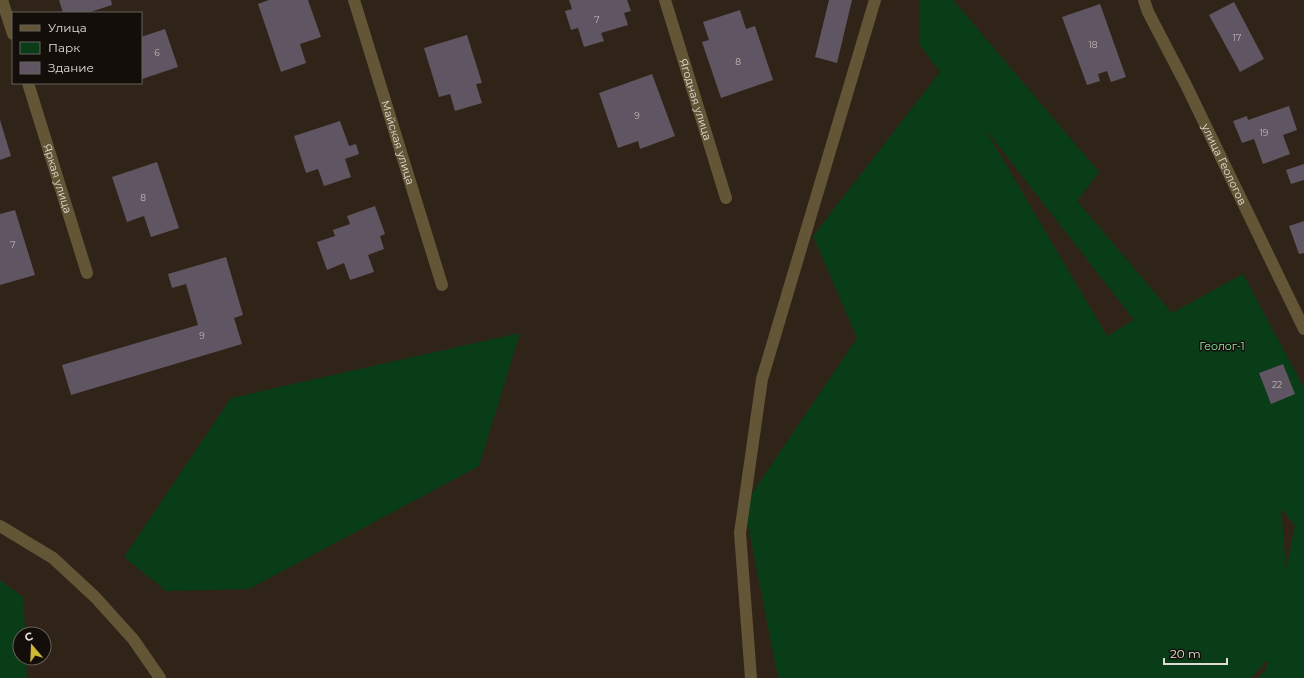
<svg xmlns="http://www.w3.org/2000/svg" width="1304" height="678" viewBox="0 0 1304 678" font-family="Montserrat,sans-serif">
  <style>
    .green { fill: #083d18; fill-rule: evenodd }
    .building { fill: #605562 }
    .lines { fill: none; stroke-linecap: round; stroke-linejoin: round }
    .minor { stroke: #625637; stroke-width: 12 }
    .labels { text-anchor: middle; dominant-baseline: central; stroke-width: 3; stroke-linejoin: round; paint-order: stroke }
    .number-label { font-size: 9px; fill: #c2bab8 }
    .street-label { font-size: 11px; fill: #e2dbd4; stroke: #140e0a }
    .park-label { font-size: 11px; fill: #91eea2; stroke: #140e0a }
  </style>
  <rect width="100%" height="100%" fill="#302419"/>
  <path class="green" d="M920 0H953L1099 172 1077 201 1172 313 1243 274 1304 388V678H1258L1266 670 1268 659 1251 678H778L744 505 857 338 813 236 940 72 919 44ZM986 131H987L1134 320 1107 336ZM1282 509 1295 526 1286 569 1281 509Z
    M520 333 479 466 249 589 166 591 124 557 231 398Z
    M0 580 23 597 25 634H20V658H26L27 678H0Z"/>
  <path class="building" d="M59 0H111L112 5 87 13H63Z
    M269 0H308L321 37 300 44 306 63 281 72 258 4Z
    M569 0H627L631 11 624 13 628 25 601 33 604 41 584 47 578 28 571 30 565 11 572 9Z
    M829 0H852L837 63 815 57Z
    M1234 2 1264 59 1240 72 1209 15Z
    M1100 4 1126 77 1111 82 1107 71 1098 74 1100 81 1087 85 1062 17Z
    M740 10 746 29 755 26 773 80 721 98 702 42 709 40 703 22Z
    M165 29 178 67 142 79 141 37Z
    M467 35 482 83 476 84 482 103 455 111 450 94 439 97 424 48Z
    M652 74 675 136 640 149 638 141 618 148 599 93Z
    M1289 106 1297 130 1283 135 1290 154 1263 164 1254 139 1242 143 1233 121 1247 116 1248 120Z
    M0 120 11 156 0 160Z
    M340 121 349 146 356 144 359 154 345 159 351 177 324 186 318 169 306 173 294 136Z
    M157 162 179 228 151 237 144 216 127 222 112 177Z
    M1304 164V180L1291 184 1286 170Z
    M375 206 385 234 380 236 384 249 368 255 374 272 350 280 344 263 327 270 317 242 335 236 333 230 350 224 347 216Z
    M15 210 35 275 0 285V214Z
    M1304 221V253L1299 254 1289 226Z
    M226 257 243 315 234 318 242 344 71 395 62 365 198 325 186 284 172 288 168 274Z
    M1283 364 1295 394 1271 404 1259 373Z"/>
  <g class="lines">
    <g class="minor">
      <path d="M2 0 13 34"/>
      <path id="s1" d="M354 0 442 285"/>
      <path id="s2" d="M665 0 726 198"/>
      <path id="s3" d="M1144 0 1148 12 1185 83 1304 329"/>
      <path id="s4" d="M28 83 87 273"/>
      <path d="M0 526 53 558 95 597 133 639 160 678"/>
      <path d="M751 678 740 533 762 379 875 0"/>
    </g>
  </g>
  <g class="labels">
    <g class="number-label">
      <text x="597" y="19">7</text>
      <text x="1237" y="37">17</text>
      <text x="1093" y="44">18</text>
      <text x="157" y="52">6</text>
      <text x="738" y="61">8</text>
      <text x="637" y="115">9</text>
      <text x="1264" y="132">19</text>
      <text x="143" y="197">8</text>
      <text x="13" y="244">7</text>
      <text x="202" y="335">9</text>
      <text x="1277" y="384">22</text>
    </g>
    <g class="street-label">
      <text stroke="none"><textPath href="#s2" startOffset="104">Ягодная улица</textPath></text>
      <text stroke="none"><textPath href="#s1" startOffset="149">Майская улица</textPath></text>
      <text stroke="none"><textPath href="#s3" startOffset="183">улица Геологов</textPath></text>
      <text stroke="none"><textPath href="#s4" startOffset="100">Яркая улица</textPath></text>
    </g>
    <g class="park-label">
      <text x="1222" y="346">Геолог-1</text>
    </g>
  </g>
  <rect x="12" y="12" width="130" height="72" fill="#140e0a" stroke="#66605b"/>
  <rect x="20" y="25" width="20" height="6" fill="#625637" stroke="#66605b"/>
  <text x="48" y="32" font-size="12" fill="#e2dbd4">Улица</text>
  <rect x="20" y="42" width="20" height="12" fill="#083d18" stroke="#66605b"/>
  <text x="48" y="52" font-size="12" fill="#e2dbd4">Парк</text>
  <rect x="20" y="62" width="20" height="12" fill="#605562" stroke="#66605b"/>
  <text x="48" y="72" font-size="12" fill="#e2dbd4">Здание</text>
  <g transform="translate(32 646) rotate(341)"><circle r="19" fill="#140e0a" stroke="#66605b"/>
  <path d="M0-3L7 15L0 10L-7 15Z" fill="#ceb837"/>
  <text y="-6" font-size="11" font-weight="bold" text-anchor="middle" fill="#e2dbd4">С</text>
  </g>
  <path d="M1164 658v6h63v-6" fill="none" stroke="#e2dbd4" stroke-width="2"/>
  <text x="1170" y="658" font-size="12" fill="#e2dbd4" stroke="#140e0a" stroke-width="3" paint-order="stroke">20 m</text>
</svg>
